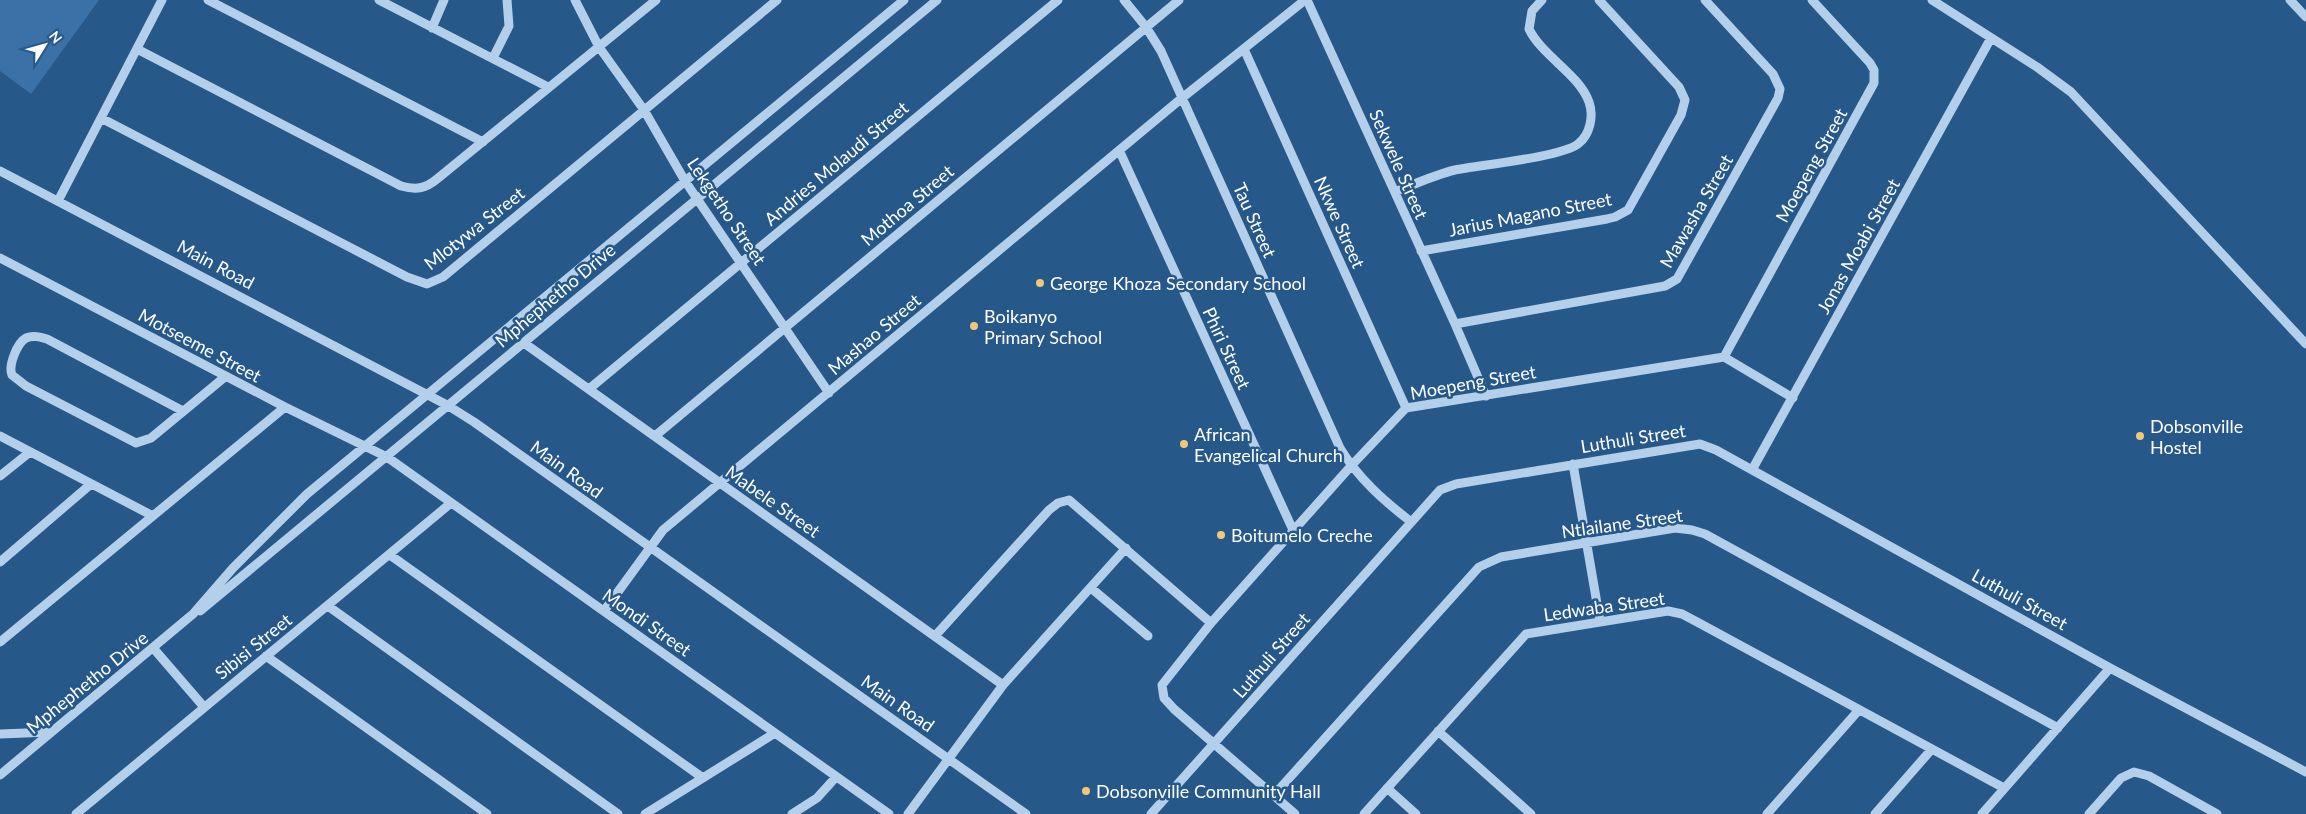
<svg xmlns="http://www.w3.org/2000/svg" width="2306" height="814" viewBox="0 0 2306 814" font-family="Lato,sans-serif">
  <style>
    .pitch { fill: #3a72a7 }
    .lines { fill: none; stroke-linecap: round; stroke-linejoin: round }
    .minor { stroke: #b3cfea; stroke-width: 9 }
    .poi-dot { fill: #f3c778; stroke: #26588a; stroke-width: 2 }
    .labels { text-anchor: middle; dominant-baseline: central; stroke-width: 5; stroke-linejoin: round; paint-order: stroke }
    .street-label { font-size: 18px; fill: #fff; stroke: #26588a }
    .poi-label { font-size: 18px; fill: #fff; stroke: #26588a; text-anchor: start }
  </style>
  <rect width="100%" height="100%" fill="#26588a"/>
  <path class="pitch" d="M0 0H99L31 94 0 71Z"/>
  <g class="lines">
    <path class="minor" d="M208 0 483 142
      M379 0 548 87
      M575 0 599 47 644 110 685 181 829 393
      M1124 0 1146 27 1161 51 1340 448C1358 478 1383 500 1410 521
      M1307 0 1455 324 1486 396
      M1932 0 2037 67 2071 92 2306 344
      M2290 0 2306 17
      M432 28 444 0
      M137 49 401 186C416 190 425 189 437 179L656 0
      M1244 49 1406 408
      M493 58 509 26 507 0
      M101 118 407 277 427 284 443 277 777 0
      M1120 152 1293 530
      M0 171 447 405 474 422 1026 814
      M1395 192C1415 184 1434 175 1455 170 1481 165 1561 157 1578 144 1590 135 1594 116 1589 102 1579 74 1542 56 1529 29L1532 11 1542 0
      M58 201 162 0
      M1421 251 1607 219 1615 217 1628 210 1681 115 1685 100 1679 87 1599 0
      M0 258 285 407 387 457 889 814
      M1455 324 1665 286 1677 279 1778 98 1780 89 1773 74 1705 0
      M524 343 1003 685
      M1724 357 1874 83V70L1870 63 1812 0
      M589 389 1058 0
      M183 411 47 339C40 337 33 335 26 338 17 343 8 366 12 375L26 386 136 443 151 438 226 376
      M0 436 153 516
      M655 436 1179 0
      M1573 464 1600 621
      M1752 470 1991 38
      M0 476 30 452
      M390 555 703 778
      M0 562 91 484
      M1091 588 1148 636
      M328 606 618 814
      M200 611 937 0
      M604 611 663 530 1182 98 1305 0
      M935 636 1049 510 1058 503 1069 500 1211 623
      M0 642 285 407
      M154 649 204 707
      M266 656 487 814
      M1438 731 1531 814
      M0 734 51 732
      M0 775 193 614 233 568 307 494 904 0
      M1387 788 1416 814
      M1274 795 1479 567 1501 557 1675 528 1692 530 1705 534 2058 728
      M76 814 451 503
      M645 814 775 733
      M792 814 817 798 836 777
      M908 814 1003 685 1126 548
      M1151 814 1440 490 1456 484 1700 444 1716 450 2110 668 2306 772
      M1295 814 1174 709 1164 698 1162 685 1211 623 1351 466 1406 408 1724 357 1793 398
      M1364 814 1526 634 1668 611 1682 614 1699 623 2004 788
      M1767 814 1858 711
      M1875 814 1931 750
      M1982 814 2110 668
      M2089 814 2121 778 2134 772 2149 776 2217 814"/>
  </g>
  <g class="poi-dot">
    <circle cx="1040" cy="283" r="5"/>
    <circle cx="974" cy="326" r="5"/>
    <circle cx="2140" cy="436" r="5"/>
    <circle cx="1184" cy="444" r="5"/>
    <circle cx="1221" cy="535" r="5"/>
    <circle cx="1086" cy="791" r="5"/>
  </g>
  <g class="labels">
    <g class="street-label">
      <text transform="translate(836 163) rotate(-40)">Andries Molaudi Street</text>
      <text transform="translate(1399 164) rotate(66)">Sekwele Street</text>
      <text transform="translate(1811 165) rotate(-61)">Moepeng Street</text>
      <text transform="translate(907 205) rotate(-40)">Mothoa Street</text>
      <text transform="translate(727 211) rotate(56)">Lekgetho Street</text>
      <text transform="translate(1696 211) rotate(-60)">Mawasha Street</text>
      <text transform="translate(1530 214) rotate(-11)">Jarius Magano Street</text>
      <text transform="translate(1255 220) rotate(66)">Tau Street</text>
      <text transform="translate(1340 222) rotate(66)">Nkwe Street</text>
      <text transform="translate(474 228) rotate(-38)">Mlotywa Street</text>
      <text transform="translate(1858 246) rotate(-61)">Jonas Moabi Street</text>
      <text transform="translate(216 264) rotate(28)">Main Road</text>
      <text transform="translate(555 295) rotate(-40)">Mphephetho Drive</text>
      <text transform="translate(874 334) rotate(-40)">Mashao Street</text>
      <text transform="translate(200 345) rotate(28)">Motseeme Street</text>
      <text transform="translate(1227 348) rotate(65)">Phiri Street</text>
      <text transform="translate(1473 382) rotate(-10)">Moepeng Street</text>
      <text transform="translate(1633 438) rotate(-9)">Luthuli Street</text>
      <text transform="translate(567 469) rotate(36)">Main Road</text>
      <text transform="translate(773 501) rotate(35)">Mabele Street</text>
      <text transform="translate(1622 523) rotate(-8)">Ntlailane Street</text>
      <text transform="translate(2020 599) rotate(29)">Luthuli Street</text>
      <text transform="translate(1604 606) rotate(-8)">Ledwaba Street</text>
      <text transform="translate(647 622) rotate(35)">Mondi Street</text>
      <text transform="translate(253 646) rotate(-39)">Sibisi Street</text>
      <text transform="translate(1271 655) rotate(-49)">Luthuli Street</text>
      <text transform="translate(87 682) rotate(-39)">Mphephetho Drive</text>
      <text transform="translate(898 703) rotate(35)">Main Road</text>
    </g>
    <g class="poi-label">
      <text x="1050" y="283">George Khoza Secondary School</text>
      <text x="984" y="316">Boikanyo<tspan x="984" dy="21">Primary School</tspan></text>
      <text x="2150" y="426">Dobsonville<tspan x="2150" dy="21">Hostel</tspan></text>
      <text x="1194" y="434">African<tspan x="1194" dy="21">Evangelical Church</tspan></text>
      <text x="1231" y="535">Boitumelo Creche</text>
      <text x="1096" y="791">Dobsonville Community Hall</text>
    </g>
  </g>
  <g transform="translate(45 45) rotate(53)" stroke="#26588a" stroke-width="4" paint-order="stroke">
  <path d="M0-4L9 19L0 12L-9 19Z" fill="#ffffff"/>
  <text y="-8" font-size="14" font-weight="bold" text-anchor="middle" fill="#ffffff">N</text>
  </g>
</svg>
